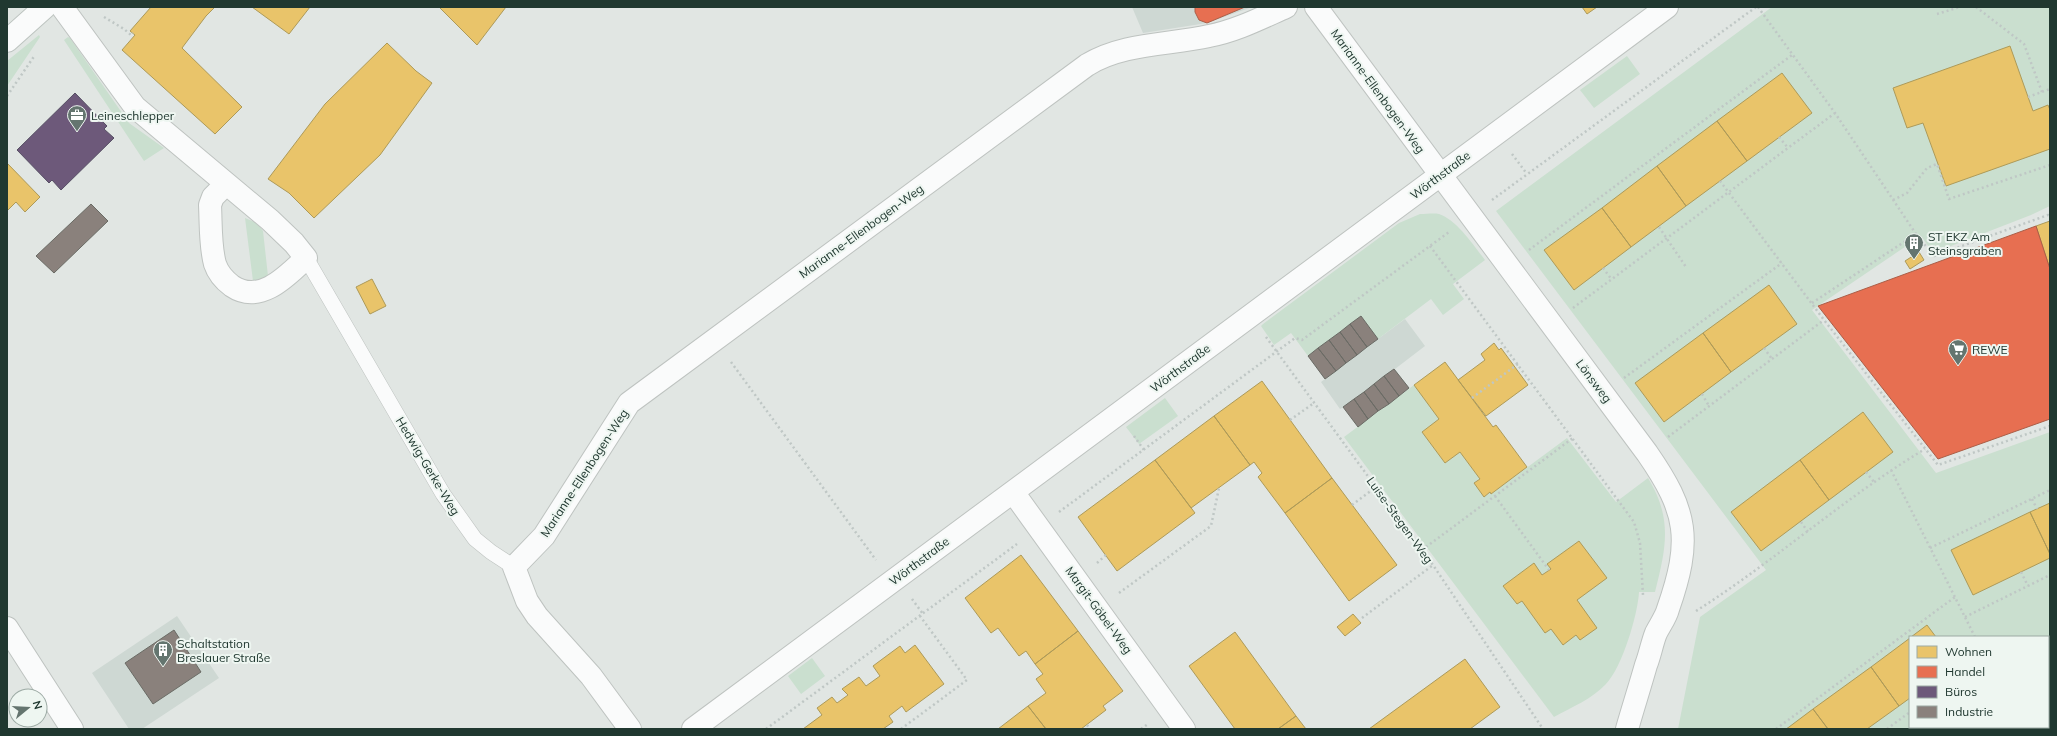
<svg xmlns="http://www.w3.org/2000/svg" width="2057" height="736" viewBox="0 0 2057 736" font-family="Mulish,sans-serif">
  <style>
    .built { fill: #ced8d3 }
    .green { fill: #cadfcf; fill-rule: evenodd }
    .homes { fill: #e9c46a; stroke: #ad9a59 }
    .shops { fill: #e76f51; stroke: #ab5e47 }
    .offices { fill: #6d597a; stroke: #564f64 }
    .industry { fill: #8a817c; stroke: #6a6b65 }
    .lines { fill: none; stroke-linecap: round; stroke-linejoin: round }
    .lane-casing { stroke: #bec3c0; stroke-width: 16 }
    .street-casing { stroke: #bec3c0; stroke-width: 24 }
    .secondary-casing { stroke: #bdc4c0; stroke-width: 24 }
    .path { stroke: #bfc7c5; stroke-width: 2.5; stroke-dasharray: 2 3; stroke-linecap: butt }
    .lane { stroke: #fafbfb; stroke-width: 15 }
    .street { stroke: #fafbfb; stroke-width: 22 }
    .secondary { stroke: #fafbfb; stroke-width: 22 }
    .labels { text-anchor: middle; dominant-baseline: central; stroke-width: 4; stroke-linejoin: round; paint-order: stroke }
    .street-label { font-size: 12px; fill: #203830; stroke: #eef6f1 }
    .poi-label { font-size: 12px; fill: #203830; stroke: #eef6f1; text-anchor: start }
  </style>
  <rect width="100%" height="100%" fill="#e1e6e3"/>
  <path class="built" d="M1132 7H1252L1207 23 1143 33Z
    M1361 316 1378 339 1405 319 1425 346 1395 369 1409 388 1358 427 1344 407 1340 409 1321 382 1325 379 1308 356Z
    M177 616 219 678 142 729H129L92 673Z"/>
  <path class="green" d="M1772 7H2050V206L2031 215 1933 253 1921 236 1812 310 1936 473 2050 432V729H1678L1700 617 1766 570 1496 211ZM1910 637H2048V727H1910Z
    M39 35 40 37 7 86V61Z
    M68 37 70 38 129 123 164 148 144 161 64 40Z
    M1627 56 1640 74 1594 108 1580 90Z
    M1420 214C1426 214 1434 213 1439 214 1457 220 1474 246 1485 260L1453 284 1464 299 1443 315 1431 299 1378 339 1361 316 1308 356 1291 333 1274 345 1261 326 1263 324 1399 223Z
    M245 218 257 223 263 231 268 276 265 282 253 281Z
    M1414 385 1439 419 1422 432 1445 463 1460 452 1480 479 1474 483 1484 497 1490 492 1491 494 1567 438 1616 502 1648 478C1673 519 1666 548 1655 592H1639C1638 614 1622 668 1606 684 1592 699 1572 707 1554 717L1344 437Z
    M1165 398 1178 416 1139 444 1126 427Z
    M812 658 825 676 801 694 788 676Z"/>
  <path class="homes" d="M151 7H215L206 16 182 48 242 107 215 134 122 50 135 35 130 31Z
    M252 7H310L289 34Z
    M439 7H506L477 45Z
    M1582 7H1597L1587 14Z
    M387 43 416 71 432 83 380 155 314 218 289 193 268 179 325 104Z
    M2010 46 2033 111 2048 105 2050 110V149L1946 186 1923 123 1907 128 1893 88Z
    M1782 73 1812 113 1747 161 1717 121Z
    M1717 121 1747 161 1686 206 1657 166Z
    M7 163 40 197 25 212 16 202 7 211Z
    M1657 166 1686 206 1631 247 1602 208Z
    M1602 208 1631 247 1574 290 1544 250Z
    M2050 221V269L2036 226Z
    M1919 252 1924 260 1910 269 1905 261Z
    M372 279 386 306 370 314 356 287Z
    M1769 285 1797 324 1731 372 1703 333Z
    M1703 333 1731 372 1664 422 1635 383Z
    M1494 343 1499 350 1501 348 1528 385 1486 416 1458 380 1485 360 1481 354Z
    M1445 362 1493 427 1496 425 1527 467 1491 494 1490 492 1484 497 1474 483 1480 479 1460 452 1445 463 1422 432 1439 419 1414 385Z
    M1262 381 1332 478 1285 513 1258 477 1262 473 1254 462 1250 465 1214 416Z
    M1863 412 1893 452 1829 500 1800 460Z
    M1214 416 1250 465 1191 508 1155 460Z
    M1155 460 1195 513 1117 571 1078 517Z
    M1800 460 1829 500 1761 551 1731 512Z
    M1332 478 1397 565 1349 601 1285 513Z
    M2050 503V554L2030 512Z
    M2030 512 2050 554V558L1973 595 1951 550Z
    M1579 541 1607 578 1577 600 1597 628 1580 640 1576 635 1563 645 1551 629 1545 633 1522 601 1517 604 1503 586 1534 563 1542 575 1551 569 1547 564Z
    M1021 555 1078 631 1035 664 1026 651 1019 656 998 628 991 633 965 598Z
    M1353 614 1361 623 1345 636 1337 627Z
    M1927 625 1936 637H1911Z
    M1078 631 1123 691 1103 706 1106 710 1081 729H1046L1028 706 1046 693 1036 679 1043 674 1035 664Z
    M1235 632 1296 716 1278 729H1235L1189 666Z
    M1910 638V698L1899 706 1871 667Z
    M915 645 944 684 906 712 902 706 889 716 893 722 883 729H803L822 715 817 708 832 697 837 703 848 695 842 689 859 677 866 686 880 676 873 666 877 663 900 646 905 653Z
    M1465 659 1500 707 1470 729H1369Z
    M1871 667 1899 706 1867 729H1828L1813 709Z
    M2050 685V729H2044L2043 727H2048V686Z
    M1028 706 1046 729H998Z
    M1813 709 1828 729H1786L1789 727Z
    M1296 716 1306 729H1278Z"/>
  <path class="shops" d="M1245 7 1207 23 1199 20 1195 12V7Z
    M2036 226 2050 269V419L1938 459 1818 306Z"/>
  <path class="offices" d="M75 93 107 126 104 129 114 138 61 190 52 180 49 183 17 150Z"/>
  <path class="industry" d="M91 204 108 221 54 273 36 256Z
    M1361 316 1378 339 1367 347 1350 324Z
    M1350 324 1367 347 1357 355 1340 332Z
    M1340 332 1357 355 1346 363 1329 340Z
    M1329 340 1346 363 1336 371 1318 348Z
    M1318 348 1336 371 1325 379 1308 356Z
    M1394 369 1409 388 1399 396 1384 376Z
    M1384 376 1399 396 1389 404 1374 384Z
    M1374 384 1389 404 1378 411 1364 392Z
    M1364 392 1378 411 1368 419 1354 399Z
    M1354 399 1368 419 1358 427 1343 407Z
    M174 630 201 672 153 704 125 663Z"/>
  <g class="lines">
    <defs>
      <path id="lane" d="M306 258 443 494 475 539 491 552 514 567"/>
      <path id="street" d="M62 7 135 107 270 220 294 243 306 258C287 276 260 305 232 286 224 280 218 273 215 264 210 246 211 224 210 205L213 197 226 184
        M1316 7 1647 453C1688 512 1692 540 1668 609 1666 617 1660 625 1656 633 1652 643 1650 655 1646 665 1640 686 1633 708 1627 729
        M1013 492 1184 729
        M7 628 72 729
        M630 729 591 676 537 616 527 601 514 567 544 536 629 403 1087 65C1123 43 1168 45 1209 36 1236 31 1261 18 1286 7
        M693 729 1667 7"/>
      <path id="secondary" d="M7 41 45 7"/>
    </defs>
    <use href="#lane" class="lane-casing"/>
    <use href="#street" class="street-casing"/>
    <use href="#secondary" class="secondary-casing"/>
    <path class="path" d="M1758 7 1835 113 1916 234 1934 256 2048 215 2050 217
      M1976 7 2024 44 2042 92
      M1937 14 1960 7
      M104 17 124 29 131 35 133 33
      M7 96 35 55
      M2028 97 2050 89
      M1779 137 1788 148
      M1512 154 1527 174
      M1720 181 1824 320 1938 465 2050 426
      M1492 200 1756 7
      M1893 200 1907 193 1927 168 1937 164 1949 199 2050 165
      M1659 227 1686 267
      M1430 246 1634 522 1640 543 1643 595
      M1529 250 1792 55
      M1603 268 1612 280
      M1812 303 1916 234
      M1573 308 1835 113
      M1266 337 1433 565 1543 729
      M1764 348 1772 359
      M731 362 876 560
      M1624 378 1782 263
      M1702 394 1709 406
      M1472 398 1518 364
      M1290 420 1314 403
      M1134 436 1144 450
      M1668 437 1824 320
      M1891 470 1975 637
      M1866 472 1874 482
      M1495 496 1549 570
      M2032 499 2037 509
      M1352 505 1376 487
      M1059 512 1295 338 1302 340 1449 232
      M1801 522 1808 532
      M1930 548 2050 490
      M1422 550 1573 438
      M1097 563 1106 555
      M2021 572 2028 586
      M1119 593 1211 526 1219 488
      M912 599 923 614
      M1696 611C1775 561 1845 497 1925 449
      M1965 617 2050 575
      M1362 618 1433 565
      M2048 675 2050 674
      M1087 725 1090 729
      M2011 727 2013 729
      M1869 728V729
      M766 729 1017 544
      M901 729 967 680 920 616
      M1141 729 1148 724
      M1776 729 1955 597
      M1887 729 1910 712"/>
    <use href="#lane" class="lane"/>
    <use href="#street" class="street"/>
    <use href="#secondary" class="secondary"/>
  </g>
  <defs>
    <symbol id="office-pin" viewBox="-11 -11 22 30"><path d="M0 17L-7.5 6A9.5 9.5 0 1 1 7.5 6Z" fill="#64756f" stroke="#eef6f1"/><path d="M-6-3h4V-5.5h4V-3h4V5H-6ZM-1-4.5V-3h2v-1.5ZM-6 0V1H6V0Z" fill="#fff"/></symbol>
    <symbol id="building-pin" viewBox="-11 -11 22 30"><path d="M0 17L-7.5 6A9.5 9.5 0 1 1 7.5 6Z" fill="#64756f" stroke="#eef6f1"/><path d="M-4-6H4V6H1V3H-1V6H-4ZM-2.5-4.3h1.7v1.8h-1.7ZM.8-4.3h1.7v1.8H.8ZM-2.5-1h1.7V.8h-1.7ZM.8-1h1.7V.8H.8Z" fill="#fff"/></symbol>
    <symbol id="supermarket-pin" viewBox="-11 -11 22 30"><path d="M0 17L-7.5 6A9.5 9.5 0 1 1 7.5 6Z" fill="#64756f" stroke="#eef6f1"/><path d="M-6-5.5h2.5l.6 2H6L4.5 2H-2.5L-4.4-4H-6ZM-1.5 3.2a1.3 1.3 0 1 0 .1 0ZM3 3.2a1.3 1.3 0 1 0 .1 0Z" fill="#fff"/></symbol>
  </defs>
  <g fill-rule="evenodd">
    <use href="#office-pin" x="66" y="104" width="22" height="30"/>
    <use href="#building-pin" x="1903" y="232" width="22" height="30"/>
    <use href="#supermarket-pin" x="1947" y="338" width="22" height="30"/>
    <use href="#building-pin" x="152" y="639" width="22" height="30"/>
  </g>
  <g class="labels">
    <g class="street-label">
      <text transform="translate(1378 91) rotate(54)">Marianne-Ellenbogen-Weg</text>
      <text transform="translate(1440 175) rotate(-37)">Wörthstraße</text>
      <text transform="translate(861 231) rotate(-36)">Marianne-Ellenbogen-Weg</text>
      <text transform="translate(1180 368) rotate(-37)">Wörthstraße</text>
      <text transform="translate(1594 381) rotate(53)">Lönsweg</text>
      <text transform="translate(428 466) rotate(59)">Hedwig-Gerke-Weg</text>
      <text transform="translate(584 473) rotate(-57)">Marianne-Ellenbogen-Weg</text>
      <text transform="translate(1400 520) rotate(54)">Luise-Stegen-Weg</text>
      <text transform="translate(919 561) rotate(-37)">Wörthstraße</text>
      <text transform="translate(1099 610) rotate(54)">Margit-Göbel-Weg</text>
    </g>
    <g class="poi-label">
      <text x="91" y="115">Leineschlepper</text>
      <text x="1928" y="236">ST EKZ Am<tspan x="1928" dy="14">Steinsgraben</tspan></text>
      <text x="1972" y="349">REWE</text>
      <text x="177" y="643">Schaltstation<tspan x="177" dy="14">Breslauer Straße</tspan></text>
    </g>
  </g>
  <rect width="2057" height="736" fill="none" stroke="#203830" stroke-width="16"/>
  <rect x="1909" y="636" width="140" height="92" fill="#eef6f1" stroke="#9caaa4"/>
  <rect x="1917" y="646" width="20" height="12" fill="#e9c46a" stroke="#9caaa4"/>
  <text x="1945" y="656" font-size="12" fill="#203830">Wohnen</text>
  <rect x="1917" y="666" width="20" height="12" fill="#e76f51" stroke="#9caaa4"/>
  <text x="1945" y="676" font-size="12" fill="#203830">Handel</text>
  <rect x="1917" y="686" width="20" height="12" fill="#6d597a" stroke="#9caaa4"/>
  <text x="1945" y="696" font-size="12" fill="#203830">Büros</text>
  <rect x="1917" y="706" width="20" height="12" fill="#8a817c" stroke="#9caaa4"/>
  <text x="1945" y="716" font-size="12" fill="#203830">Industrie</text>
  <g transform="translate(28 708) rotate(72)"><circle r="19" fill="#eef6f1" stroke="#9caaa4"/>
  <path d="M0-3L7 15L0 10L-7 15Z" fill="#64756f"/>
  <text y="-6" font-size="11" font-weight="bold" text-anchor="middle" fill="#203830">N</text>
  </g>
</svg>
